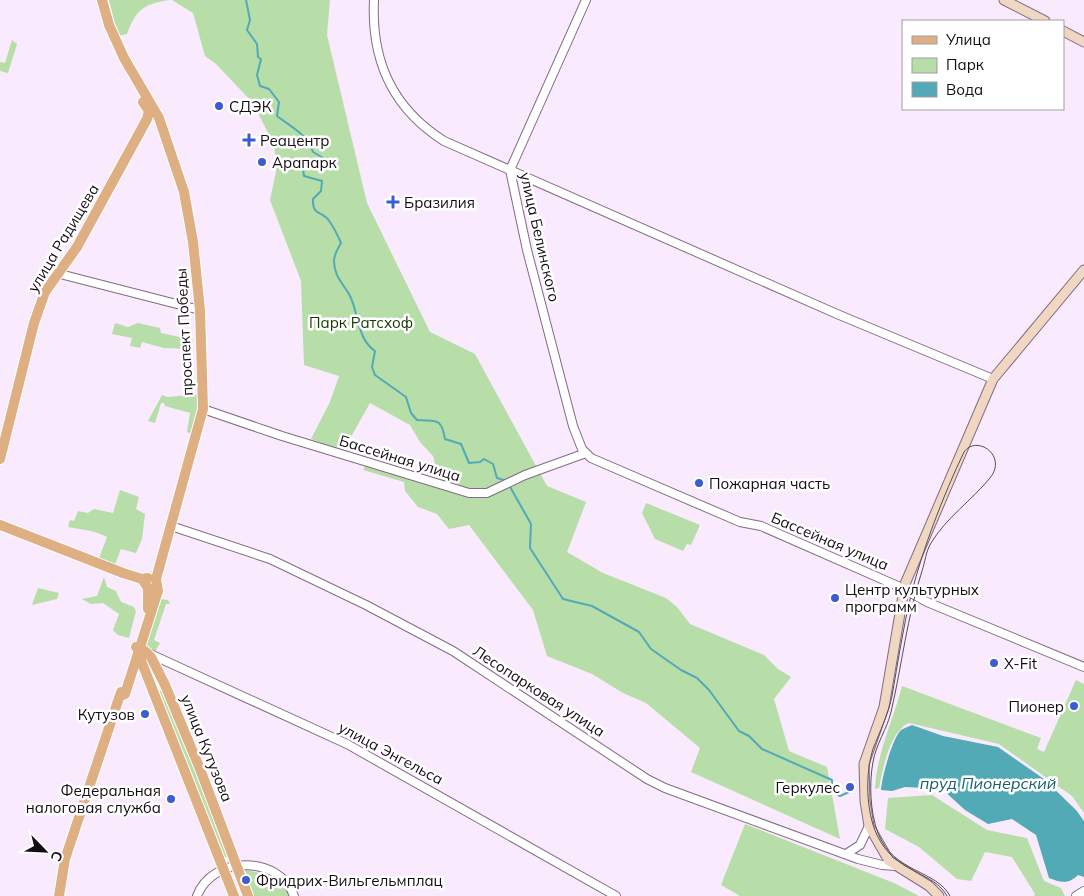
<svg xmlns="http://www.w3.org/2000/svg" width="1084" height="896" viewBox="0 0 1084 896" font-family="Mulish,sans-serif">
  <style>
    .green { fill: #b7dda8 }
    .water { fill: #52aab7 }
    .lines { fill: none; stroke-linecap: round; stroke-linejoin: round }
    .stream { stroke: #52aab7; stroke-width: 2 }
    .tertiary-casing { stroke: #826b86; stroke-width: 10 }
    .secondary-casing { stroke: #826b86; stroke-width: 11 }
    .primary-casing { stroke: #fff; stroke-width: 12 }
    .tertiary { stroke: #fff; stroke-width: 8 }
    .secondary { stroke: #efd7c2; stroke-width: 9 }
    .primary { stroke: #dfaf84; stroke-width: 10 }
    .tram { stroke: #584d5a; stroke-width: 1 }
    .poi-dot { fill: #3b5dcf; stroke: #fff; stroke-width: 2 }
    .labels { text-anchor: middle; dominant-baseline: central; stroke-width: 5; stroke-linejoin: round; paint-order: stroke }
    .poi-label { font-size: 15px; fill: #140b15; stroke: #fff; text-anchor: start }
    .street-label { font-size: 15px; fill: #140b15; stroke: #fff }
    .park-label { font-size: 15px; fill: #153900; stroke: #fff }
    .water-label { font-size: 16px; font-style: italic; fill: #17606a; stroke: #fff }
  </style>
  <rect width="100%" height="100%" fill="#faeafd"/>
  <path class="green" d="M109 0H169C143 4 136 10 127 34L118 36Z
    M172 0H330L327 35 367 203 430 332 475 354 547 486 586 502 567 552 603 573 666 598 677 607 690 624 764 655 778 669 791 677 774 699 789 751 827 767 840 839 691 772 700 748 646 703 623 693 592 674 547 656 533 610 469 525 449 529 437 514 418 507 405 491 404 482 363 470 366 465 440 483 433 456 420 442 410 425 370 403 343 451 311 439 330 402 339 376 304 365 301 281 270 200 277 167 274 145 253 103 216 64 205 56 193 13Z
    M12 40 17 44 8 73 0 71V62L5 63Z
    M115 323 128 327 138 323 160 328 161 333 193 340 191 349 164 348 142 342 140 348 130 346 132 338 112 334Z
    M201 394 195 435 187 432 190 413 165 406 164 403H161L155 423 148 421 162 395 167 397Z
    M120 490 139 497 136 509 145 514 142 539 136 553 121 549 114 567 98 561 107 537C94 530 83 530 68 527L70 520 74 521 78 511 88 513 94 509 113 513Z
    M646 503 700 525 691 545 687 544 683 551 655 539 642 513Z
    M104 577 107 587 116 591 121 602 134 607 136 611 129 638 118 635 113 630 119 614 103 603 91 604 82 599 97 596Z
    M38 588 59 593 57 599 32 605Z
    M161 599 168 600 170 604H166L154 640 160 643 155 652 146 648V645Z
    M1076 680 1084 684V813L1072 796 999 744 909 723C890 731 883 768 879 788L875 789C877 752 893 721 902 686L1041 738 1037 749 1044 752Z
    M163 690 229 856 224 858 158 692Z
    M932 795 987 830 1027 838 1044 881 1061 888 1065 896H1034L1035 894 1012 857 985 852 971 881 957 879 919 847 885 829 888 798Z
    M745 824 894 883 919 896H740L721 885Z
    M245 870C263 873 282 877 289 896H254Z"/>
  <path class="water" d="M912 725 943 736 998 747 1044 779 1076 810 1084 821V877L1078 875C1069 884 1061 883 1049 878L1036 835 1012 819 988 824 965 810 942 789 905 787 892 791 881 790C882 777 892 739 901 730 904 728 908 727 912 725Z"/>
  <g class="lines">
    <path class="stream" d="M246 0 250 20 247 30 257 44 258 57 261 59 257 75 260 86 269 89 279 102 277 116C291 127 307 134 313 152L325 159 321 165H307L303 169 304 176 322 181 321 191 313 199C312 217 323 210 330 222 334 228 338 236 341 243 338 248 334 255 334 261 334 277 344 284 350 296 359 314 357 339 375 351L372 367 375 375 406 397 411 413 417 420C434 422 441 415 445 439L461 444 469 463 480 462 484 459 493 464 497 478 507 481
      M509 485 531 524 530 548 563 599 592 606 639 632 651 649 681 670 697 678 709 690 739 731 749 736 762 749 832 780V792L840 796 849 792"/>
    <defs>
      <path id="tertiary" d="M374 0C371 61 392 108 444 141L837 314 993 379
        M586 0 510 170 527 250 573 426 582 449 591 458 740 522 761 526 900 587 927 602 1084 667
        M60 274 200 310
        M203 409 282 436 469 493H487L525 475 586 453
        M171 526 270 559 366 605 453 651 647 779 665 788 858 859 882 865 895 866
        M148 653 347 744 616 896
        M846 854 860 845 869 826
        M197 896C212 855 280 855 294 896
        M1076 896 1084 891"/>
      <path id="secondary" d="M1004 0 1045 21
        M1063 31 1084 42
        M939 896 929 886 889 861 869 826 865 801 864 764 884 707 905 584 993 379 1084 270"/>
      <path id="primary" d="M102 0 109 25 124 58 159 118 184 192 193 242 200 310 203 409 156 579 158 591 125 694 120 696
        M0 459 34 323 45 292 77 247 147 119 149 111 143 102
        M0 525 123 573 142 579 148 578
        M142 579 148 588V609
        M136 647 145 651 151 657 165 685 200 769 248 896
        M138 653 234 896
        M59 896 65 859 121 692"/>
    </defs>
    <use href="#tertiary" class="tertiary-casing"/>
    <use href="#secondary" class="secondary-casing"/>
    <use href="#primary" class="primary-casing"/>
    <use href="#tertiary" class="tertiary"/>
    <use href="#secondary" class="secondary"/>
    <use href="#primary" class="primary"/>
    <path class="tram" d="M947 896C934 871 895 874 877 835 866 812 865 774 873 749 880 731 888 715 892 696 898 662 903 628 911 595 923 548 943 496 964 452 977 434 1008 456 990 478 972 500 946 518 931 543 926 551 925 562 922 571 907 617 902 665 891 712 887 729 876 744 873 762 869 783 870 812 878 833 893 873 937 870 950 896"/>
  </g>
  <g class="poi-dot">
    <circle cx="219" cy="106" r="5"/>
    <path d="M246.5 132.5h5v5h5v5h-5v5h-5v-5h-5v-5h5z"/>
    <circle cx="262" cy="162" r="5"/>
    <path d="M390.5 194.5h5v5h5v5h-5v5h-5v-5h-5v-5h5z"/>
    <circle cx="699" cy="483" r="5"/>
    <circle cx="835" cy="598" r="5"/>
    <circle cx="994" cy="663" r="5"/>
    <circle cx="1074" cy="706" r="5"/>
    <circle cx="145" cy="714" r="5"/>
    <circle cx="850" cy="787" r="5"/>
    <circle cx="171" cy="799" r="5"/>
    <circle cx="246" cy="880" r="5"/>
  </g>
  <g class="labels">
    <g class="poi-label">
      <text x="229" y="106">СДЭК</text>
      <text x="260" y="140">Реацентр</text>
      <text x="272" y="162">Арапарк</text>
      <text x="404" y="202">Бразилия</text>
      <text x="709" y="483">Пожарная часть</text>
      <text x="845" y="589">Центр культурных<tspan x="845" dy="17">программ</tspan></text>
      <text x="1004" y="663">X-Fit</text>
      <text x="1064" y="706" text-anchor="end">Пионер</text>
      <text x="135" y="714" text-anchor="end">Кутузов</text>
      <text x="840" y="787" text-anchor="end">Геркулес</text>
      <text x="161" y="790" text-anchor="end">Федеральная<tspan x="161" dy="17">налоговая служба</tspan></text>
      <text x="256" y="880">Фридрих-Вильгельмплац</text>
    </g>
    <g class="street-label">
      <text transform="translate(540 237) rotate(77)">улица Белинского</text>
      <text transform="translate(63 238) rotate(-59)">улица Радищева</text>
      <text transform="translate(184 332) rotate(-93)">проспект Победы</text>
      <text transform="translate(400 458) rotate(17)">Бассейная улица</text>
      <text transform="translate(830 541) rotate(23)">Бассейная улица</text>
      <text transform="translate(539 691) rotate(33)">Лесопарковая улица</text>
      <text transform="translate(207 748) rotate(68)">улица Кутузова</text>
      <text transform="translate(391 753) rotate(28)">улица Энгельса</text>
    </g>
    <g class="park-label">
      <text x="361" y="322">Парк Ратсхоф</text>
    </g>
    <g class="water-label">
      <text x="988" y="783">пруд Пионерский</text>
    </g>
  </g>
  <rect x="902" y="20" width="162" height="90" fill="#ffffff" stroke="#a19da1"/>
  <rect x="912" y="36" width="25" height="8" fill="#dfaf84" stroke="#a19da1"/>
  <text x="946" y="45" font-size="15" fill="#140b15">Улица</text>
  <rect x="912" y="58" width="25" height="15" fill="#b7dda8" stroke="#a19da1"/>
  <text x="946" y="70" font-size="15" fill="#140b15">Парк</text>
  <rect x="912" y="82" width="25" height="15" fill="#52aab7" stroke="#a19da1"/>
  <text x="946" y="95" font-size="15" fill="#140b15">Вода</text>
  <g transform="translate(45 851) rotate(114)" stroke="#ffffff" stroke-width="4" paint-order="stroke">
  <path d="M0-4L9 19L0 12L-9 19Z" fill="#140b15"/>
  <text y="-8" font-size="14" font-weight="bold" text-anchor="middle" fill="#140b15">С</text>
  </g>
</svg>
